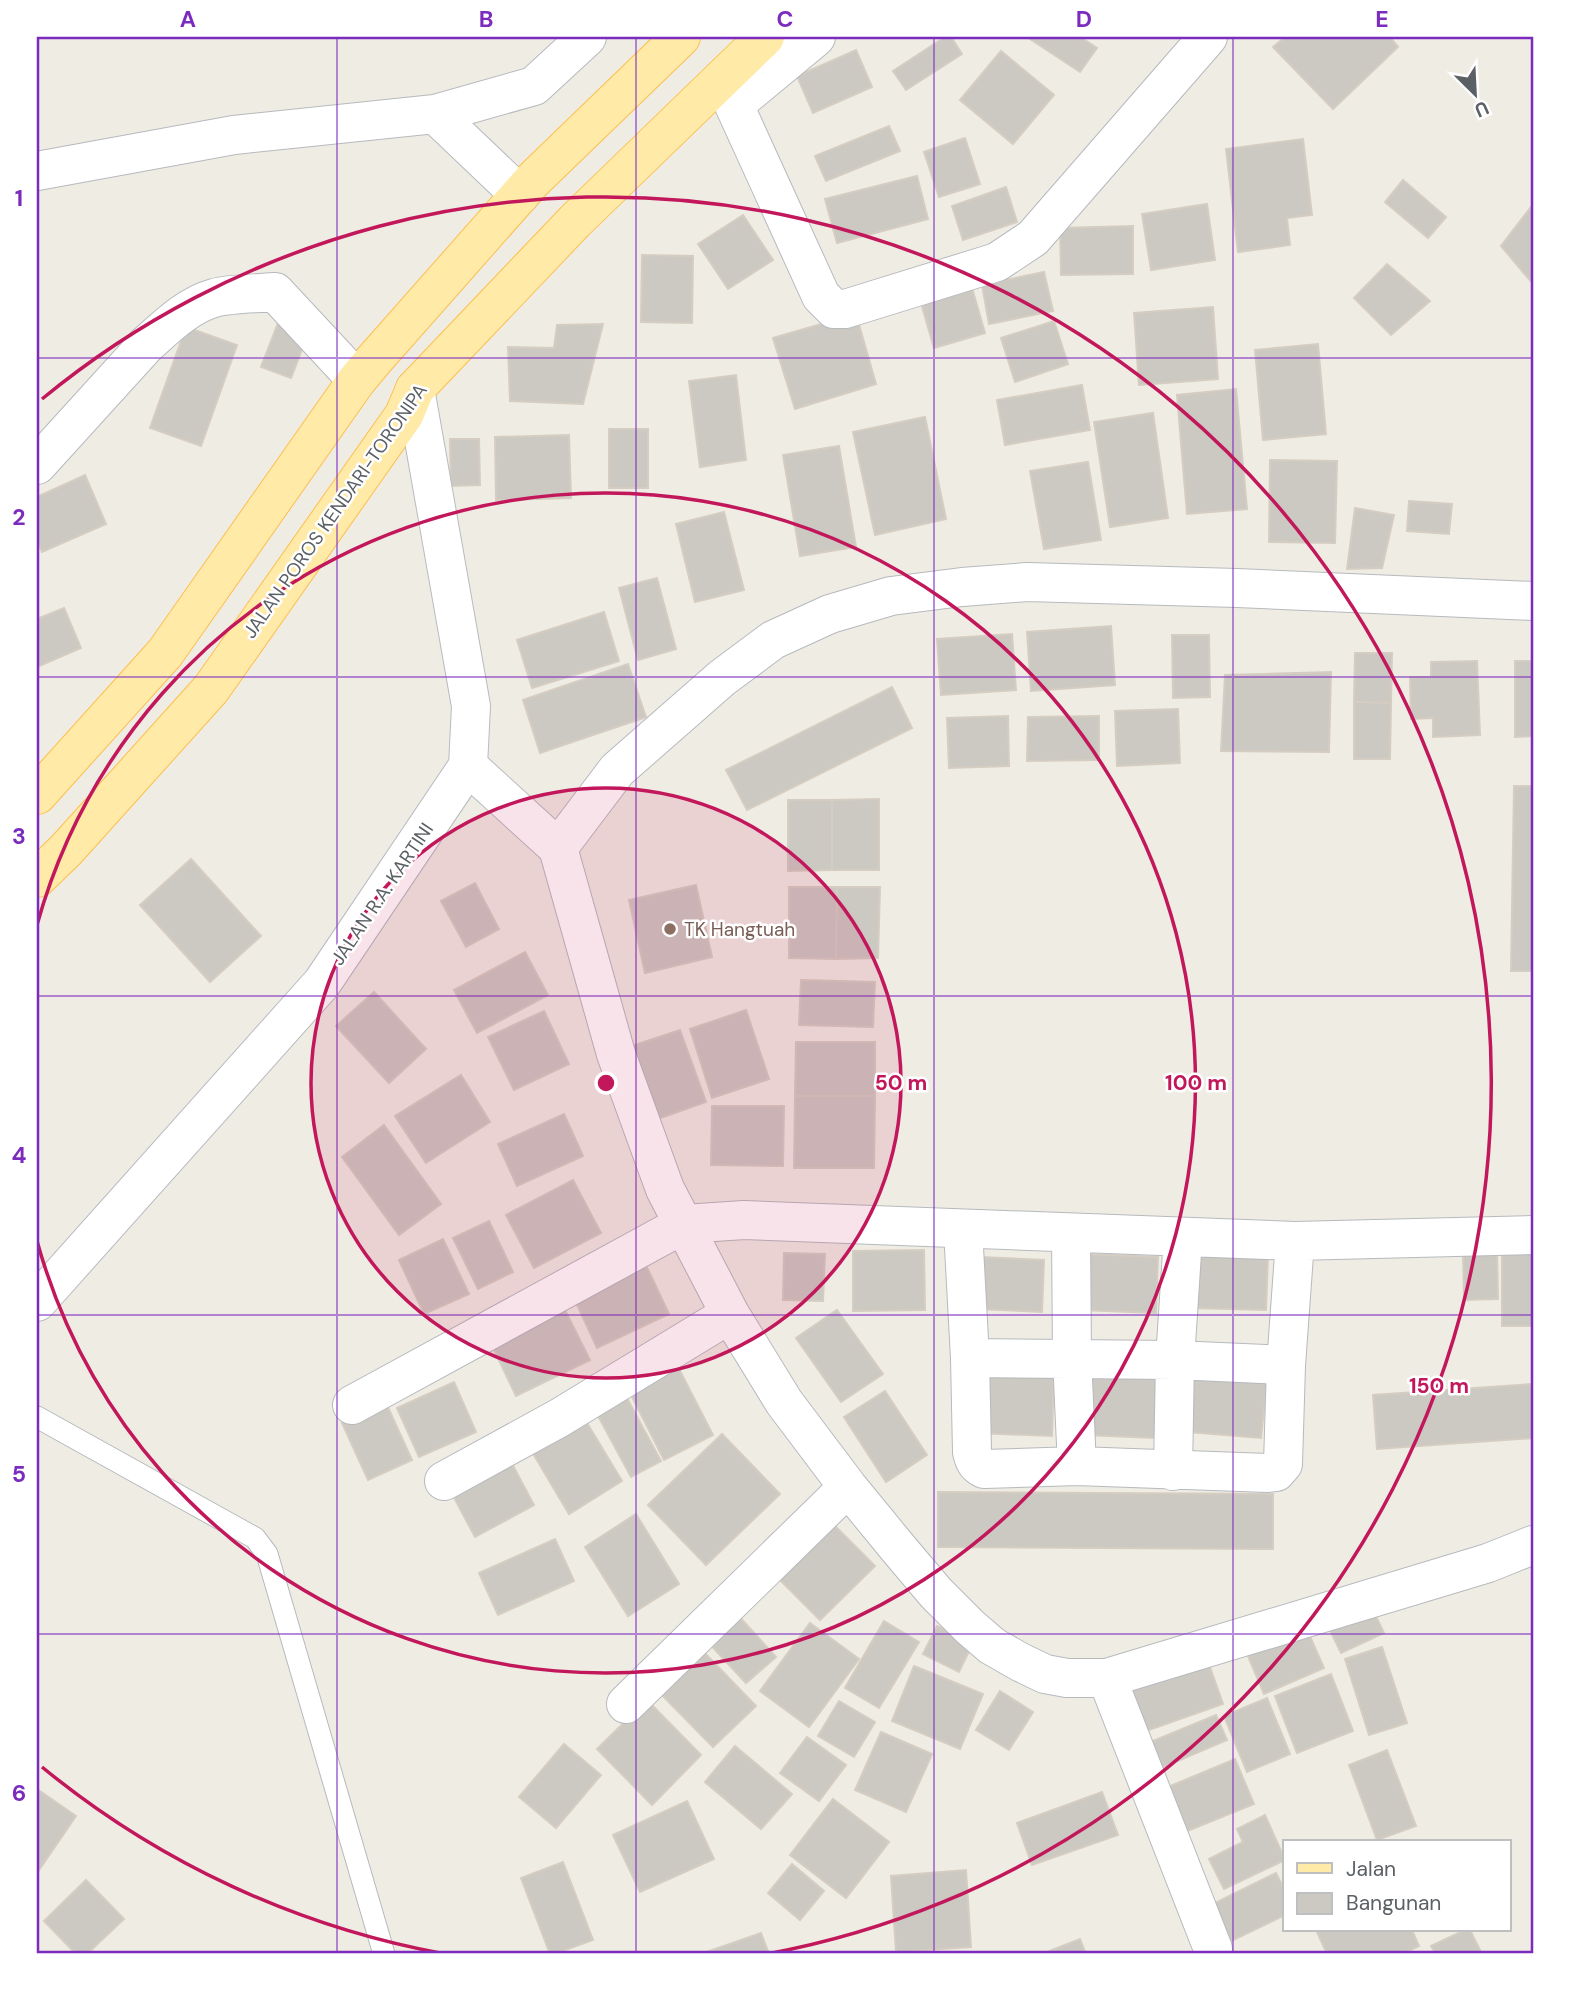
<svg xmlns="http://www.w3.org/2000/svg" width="1570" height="1991" viewBox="0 0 1570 1991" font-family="'DM Sans',sans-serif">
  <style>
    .building { fill: #ccc8c2; stroke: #d5cdc1; stroke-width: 2 }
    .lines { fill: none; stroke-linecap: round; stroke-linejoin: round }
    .service-casing { stroke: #b6babe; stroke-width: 23 }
    .minor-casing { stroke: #b6babe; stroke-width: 40 }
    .secondary-casing { stroke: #b7bbc1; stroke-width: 40 }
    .primary-casing { stroke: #fdbf4e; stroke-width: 40 }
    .service { stroke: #fff; stroke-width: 21 }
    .minor { stroke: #fff; stroke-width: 38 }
    .secondary { stroke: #fff; stroke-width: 38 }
    .primary { stroke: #ffeaa8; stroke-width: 38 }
    .grid { fill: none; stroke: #7b2cbf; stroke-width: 2; stroke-opacity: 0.55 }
    .ring { fill: none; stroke: #c2185b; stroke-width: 3.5 }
    .education-dot { fill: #8d6e63; stroke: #fff; stroke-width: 2.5 }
    .labels { text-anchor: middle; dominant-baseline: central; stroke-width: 5; stroke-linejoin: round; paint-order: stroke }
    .street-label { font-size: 19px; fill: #5b6065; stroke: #fff }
    .education-label { font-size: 19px; fill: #785e54; stroke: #fff; text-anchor: start }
    .centre { fill: #c2185b; stroke: #fff; stroke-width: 3.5 }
    .ring-label { font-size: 21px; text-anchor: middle; font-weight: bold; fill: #c2185b; stroke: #fff; stroke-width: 5; stroke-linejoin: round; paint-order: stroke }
    .neatline { fill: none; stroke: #7b2cbf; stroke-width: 2.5 }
    .grid-label { font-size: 23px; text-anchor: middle; font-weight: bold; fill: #7b2cbf }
  </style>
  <rect width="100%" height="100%" fill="#efece3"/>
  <path class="building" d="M945 37H951L962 54 906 90 893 71Z
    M1027 37H1080L1097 48 1080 72Z
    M1285 37H1390L1398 47 1333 109 1273 47Z
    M856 50 872 87 813 113 797 76Z
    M1001 51 1054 95 1013 144 960 100Z
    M889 126 900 151 826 181 815 156Z
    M965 138 980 184 939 197 924 152Z
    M1303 139 1312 215 1287 218 1290 245 1238 252 1226 149Z
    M917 176 928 219 837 243 825 199Z
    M1403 180 1446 217 1428 238 1385 202Z
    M1006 187 1017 222 963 240 952 206Z
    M1207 204 1215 260 1151 270 1142 214Z
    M1531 207 1533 210V284L1501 246Z
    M743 215 773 260 728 289 698 244Z
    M1133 226V274L1061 275 1060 228Z
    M642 255 693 256 692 323 641 322Z
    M1387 264 1430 301 1391 335 1354 298Z
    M1044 272 1053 311 989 324 982 285Z
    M972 288 985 333 934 348 921 303Z
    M1213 307 1218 379 1139 385 1134 313Z
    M856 314 876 384 795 409 773 338Z
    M1054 321 1068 364 1015 382 1001 338Z
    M278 323 308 334 291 378 261 367Z
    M603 324 583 404 510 401 508 347 554 348 557 325Z
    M186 327 237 345 201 446 150 428Z
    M1318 344 1326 434 1263 440 1255 350Z
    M736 375 746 460 700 467 689 381Z
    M1082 385 1090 430 1005 445 997 400Z
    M1236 389 1247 509 1187 514 1177 395Z
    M1153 413 1168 518 1110 527 1094 422Z
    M925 417 946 519 875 535 853 432Z
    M609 429H648V488H609Z
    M569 435 571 498 496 500 495 437Z
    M450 439H479L480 485 451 486Z
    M839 446 856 547 800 556 783 455Z
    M1270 460 1337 461 1335 543 1269 542Z
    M1088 462 1101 540 1044 549 1030 471Z
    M85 475 106 524 42 552 37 540V497Z
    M1409 501 1452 504 1449 534 1407 531Z
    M1355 508 1394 515 1382 568 1347 569Z
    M724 512 744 590 695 602 676 524Z
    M657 578 676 649 638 660 619 588Z
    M64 608 81 648 37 667V619Z
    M604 612 619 661 532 688 517 640Z
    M1111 626 1115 685 1031 691 1027 632Z
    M1012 634 1016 690 941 695 937 639Z
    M1172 635H1209L1210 697 1173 698Z
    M1355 653H1392L1391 703 1354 702Z
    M1477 661 1480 735 1433 737V718L1411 719 1410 677H1431V662Z
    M1515 661H1533V736L1515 737Z
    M628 664 646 717 540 753 523 700Z
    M1331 672 1329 752 1221 751 1225 675Z
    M892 687 912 728 747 810 726 770Z
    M1354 702 1391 703 1390 759H1354Z
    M1178 709 1180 763 1117 766 1115 711Z
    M1008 716 1009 766 949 768 947 718Z
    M1099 716V760L1027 761 1028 717Z
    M1514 786H1533V971H1511Z
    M879 799V870H832V800Z
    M788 800H832V870L788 871Z
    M191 859 261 936 210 982 140 905Z
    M475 883 499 929 466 947 441 901Z
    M696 885 712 957 645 973 629 900Z
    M789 887H837L836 959 789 958Z
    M837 887H880L878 958 836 959Z
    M525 952 548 995 477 1033 454 990Z
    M801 980 875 982 873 1027 799 1025Z
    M374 992 426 1049 389 1083 336 1026Z
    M746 1010 769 1079 712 1098 690 1029Z
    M544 1011 569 1064 514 1090 488 1037Z
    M680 1030 706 1102 655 1120 629 1047Z
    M796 1042H875V1096H795Z
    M461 1075 490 1122 426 1163 395 1116Z
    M795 1096H875L874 1168H794Z
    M712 1106H784L783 1166 711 1165Z
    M564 1114 583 1156 517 1186 498 1144Z
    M384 1125 441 1204 399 1235 342 1157Z
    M573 1180 601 1233 534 1268 506 1215Z
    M489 1221 513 1272 478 1289 453 1238Z
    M443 1239 469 1294 424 1314 399 1260Z
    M1502 1244H1533V1326H1502Z
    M924 1250 925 1310 853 1311V1251Z
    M1463 1251H1497L1498 1299 1464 1300Z
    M1192 1252 1268 1254 1266 1310 1190 1308Z
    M784 1253 825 1254 823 1301 783 1300Z
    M1083 1254 1158 1257 1156 1313 1081 1310Z
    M981 1257 1044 1260 1042 1312 979 1309Z
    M644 1261 669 1314 597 1348 572 1294Z
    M562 1304 590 1360 516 1396 489 1339Z
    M837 1310 883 1374 841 1402 796 1338Z
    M678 1367 713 1435 664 1460 629 1391Z
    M1195 1367 1268 1373 1261 1438 1189 1432Z
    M980 1371 1054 1373 1052 1436 977 1433Z
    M1087 1372 1157 1375 1155 1438 1085 1435Z
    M454 1382 476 1432 419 1457 397 1408Z
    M1533 1384V1438L1377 1449 1373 1395Z
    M621 1387 661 1461 631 1477 591 1403Z
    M885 1391 927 1455 886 1482 844 1417Z
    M386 1403 412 1460 368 1480 342 1423Z
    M581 1413 622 1481 569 1514 528 1445Z
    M722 1434 780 1494 706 1565 648 1505Z
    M510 1460 534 1505 475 1537 451 1492Z
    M938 1492 1273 1494V1549L938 1547Z
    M636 1514 679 1584 628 1616 585 1547Z
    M827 1518 875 1566 820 1620 772 1572Z
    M555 1539 574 1581 498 1615 479 1573Z
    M1370 1604 1384 1633 1341 1653 1327 1624Z
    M735 1612 776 1657 746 1683 705 1639Z
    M884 1621 919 1642 879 1708 845 1688Z
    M810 1623 859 1659 809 1727 760 1691Z
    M1304 1623 1324 1668 1264 1694 1245 1649Z
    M937 1626 973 1643 959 1672 923 1654Z
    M697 1645 756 1706 713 1747 654 1687Z
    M1382 1647 1407 1723 1369 1735 1345 1659Z
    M1205 1653 1223 1704 1146 1731 1128 1679Z
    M914 1666 983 1694 960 1749 892 1721Z
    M1331 1674 1353 1731 1297 1753 1275 1696Z
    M1000 1691 1033 1712 1009 1750 976 1730Z
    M1267 1698 1290 1754 1247 1772 1224 1716Z
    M647 1700 701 1755 652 1805 597 1749Z
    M839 1701 875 1722 854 1757 818 1736Z
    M1216 1715 1227 1740 1159 1769 1148 1743Z
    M881 1732 932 1754 906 1812 855 1790Z
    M807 1737 846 1765 819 1801 780 1773Z
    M564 1744 601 1775 556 1828 519 1797Z
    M735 1746 792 1794 761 1829 705 1782Z
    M1387 1750 1416 1826 1377 1840 1349 1765Z
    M1235 1759 1254 1804 1175 1836 1156 1792Z
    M37 1789 76 1816 37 1873Z
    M1102 1792 1118 1835 1032 1865 1017 1823Z
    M833 1799 889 1842 846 1898 790 1855Z
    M687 1801 714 1859 640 1892 613 1835Z
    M1265 1815 1285 1860 1224 1889 1209 1859 1243 1842 1237 1829Z
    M563 1862 593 1940 554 1954H550L521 1878Z
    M792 1864 824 1891 800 1920 768 1893Z
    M966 1870 971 1947 896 1952 891 1876Z
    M1276 1873 1285 1891V1915L1223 1945 1205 1908Z
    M86 1880 124 1919 87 1954H76L44 1921Z
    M1323 1930H1412L1419 1946 1402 1954H1327L1317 1932Z
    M1465 1930H1470L1482 1954H1436L1431 1946Z
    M761 1933 769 1954H701Z
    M1080 1939 1086 1954H1042Z"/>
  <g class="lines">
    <defs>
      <path id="service" d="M37 1417 255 1538 267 1554 384 1954"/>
      <path id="minor" d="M816 37 734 105 821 296 834 309H845L997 262 1033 238 1208 37
        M435 114 534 86 587 37
        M37 171 234 135 435 114 520 195
        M37 465 146 345C165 328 188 305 214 298 232 293 256 294 275 292L357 380
        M468 766 558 848 616 1054 665 1189 730 1314 784 1402 848 1487 898 1548 936 1593 970 1627 992 1646 1020 1662 1045 1674 1067 1678H1107L1488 1563 1533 1545
        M558 848 617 770 722 678 773 640 830 614 891 596 962 587 1027 582 1237 588 1533 601
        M963 1229 970 1358 972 1452C974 1461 976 1465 984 1469L1077 1466 1268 1473 1276 1472 1283 1464 1286 1365 1295 1241
        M1071 1233 1072 1358 1077 1466
        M970 1358 1175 1360 1286 1365
        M352 1405 684 1224 744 1220 1295 1241 1533 1235
        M1173 1471 1175 1360 1183 1237
        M444 1481 559 1418 730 1314
        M1107 1678 1213 1949
        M626 1704 848 1487"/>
      <path id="secondary" d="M37 1302 322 983 468 766 471 706 415 389"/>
      <path id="primary" d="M37 795 165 653 357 380 373 361 532 181 681 37
        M37 878 66 850 211 689 404 415 415 389 575 221 765 37"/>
    </defs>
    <use href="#service" class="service-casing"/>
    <use href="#minor" class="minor-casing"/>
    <use href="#secondary" class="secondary-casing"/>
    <use href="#primary" class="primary-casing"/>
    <use href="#service" class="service"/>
    <use href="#minor" class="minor"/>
    <use href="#secondary" class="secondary"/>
    <use href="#primary" class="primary"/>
  </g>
  <path class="grid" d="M337 37V1954M636 37V1954M934 37V1954M1233 37V1954M37 358H1533M37 677H1533M37 996H1533M37 1315H1533M37 1634H1533"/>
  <circle cx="606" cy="1083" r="295" fill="#c2185b" fill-opacity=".12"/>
  <g class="ring">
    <circle cx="606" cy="1083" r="295"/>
    <path d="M37 925A590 590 0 1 1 37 1241"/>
    <path d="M445 1954A886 886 0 0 1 42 1767M42 399A886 886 0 1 1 767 1954"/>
  </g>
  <circle class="education-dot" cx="670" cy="929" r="7"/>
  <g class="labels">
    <g class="street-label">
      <text transform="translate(335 511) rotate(-55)">JALAN POROS KENDARI-TORONIPA</text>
      <text transform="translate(382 894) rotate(-56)">JALAN R.A. KARTINI</text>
    </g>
    <g class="education-label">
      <text x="684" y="929">TK Hangtuah</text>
    </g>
  </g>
  <circle cx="606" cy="1083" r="10" class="centre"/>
  <g class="ring-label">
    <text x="901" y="1090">50 m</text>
    <text x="1196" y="1090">100 m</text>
    <text x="1439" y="1393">150 m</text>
  </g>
  <rect width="1570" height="1991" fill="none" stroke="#ffffff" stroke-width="77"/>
  <rect x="1283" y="1840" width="228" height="91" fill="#ffffff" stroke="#bdbfc1" stroke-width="2"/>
  <rect x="1297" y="1863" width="35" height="10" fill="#ffeaa8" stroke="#bdbfc1" stroke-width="2"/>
  <text x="1346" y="1876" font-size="21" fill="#5b6065">Jalan</text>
  <rect x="1297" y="1893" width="35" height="21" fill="#ccc8c2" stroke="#bdbfc1" stroke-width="2"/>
  <text x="1346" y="1910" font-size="21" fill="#5b6065">Bangunan</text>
  <g transform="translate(1475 94) rotate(156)" stroke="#ffffff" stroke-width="5" paint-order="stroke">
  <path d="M0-5L12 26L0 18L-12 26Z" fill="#5b6065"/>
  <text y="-10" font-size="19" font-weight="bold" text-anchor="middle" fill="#5b6065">U</text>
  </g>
  <rect x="38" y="38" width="1494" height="1914" class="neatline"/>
  <g class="grid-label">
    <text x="188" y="27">A</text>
    <text x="486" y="27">B</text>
    <text x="785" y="27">C</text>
    <text x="1084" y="27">D</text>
    <text x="1382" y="27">E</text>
    <text x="19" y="206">1</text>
    <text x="19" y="525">2</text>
    <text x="19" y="844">3</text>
    <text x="19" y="1163">4</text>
    <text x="19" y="1482">5</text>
    <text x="19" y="1801">6</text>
  </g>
</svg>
